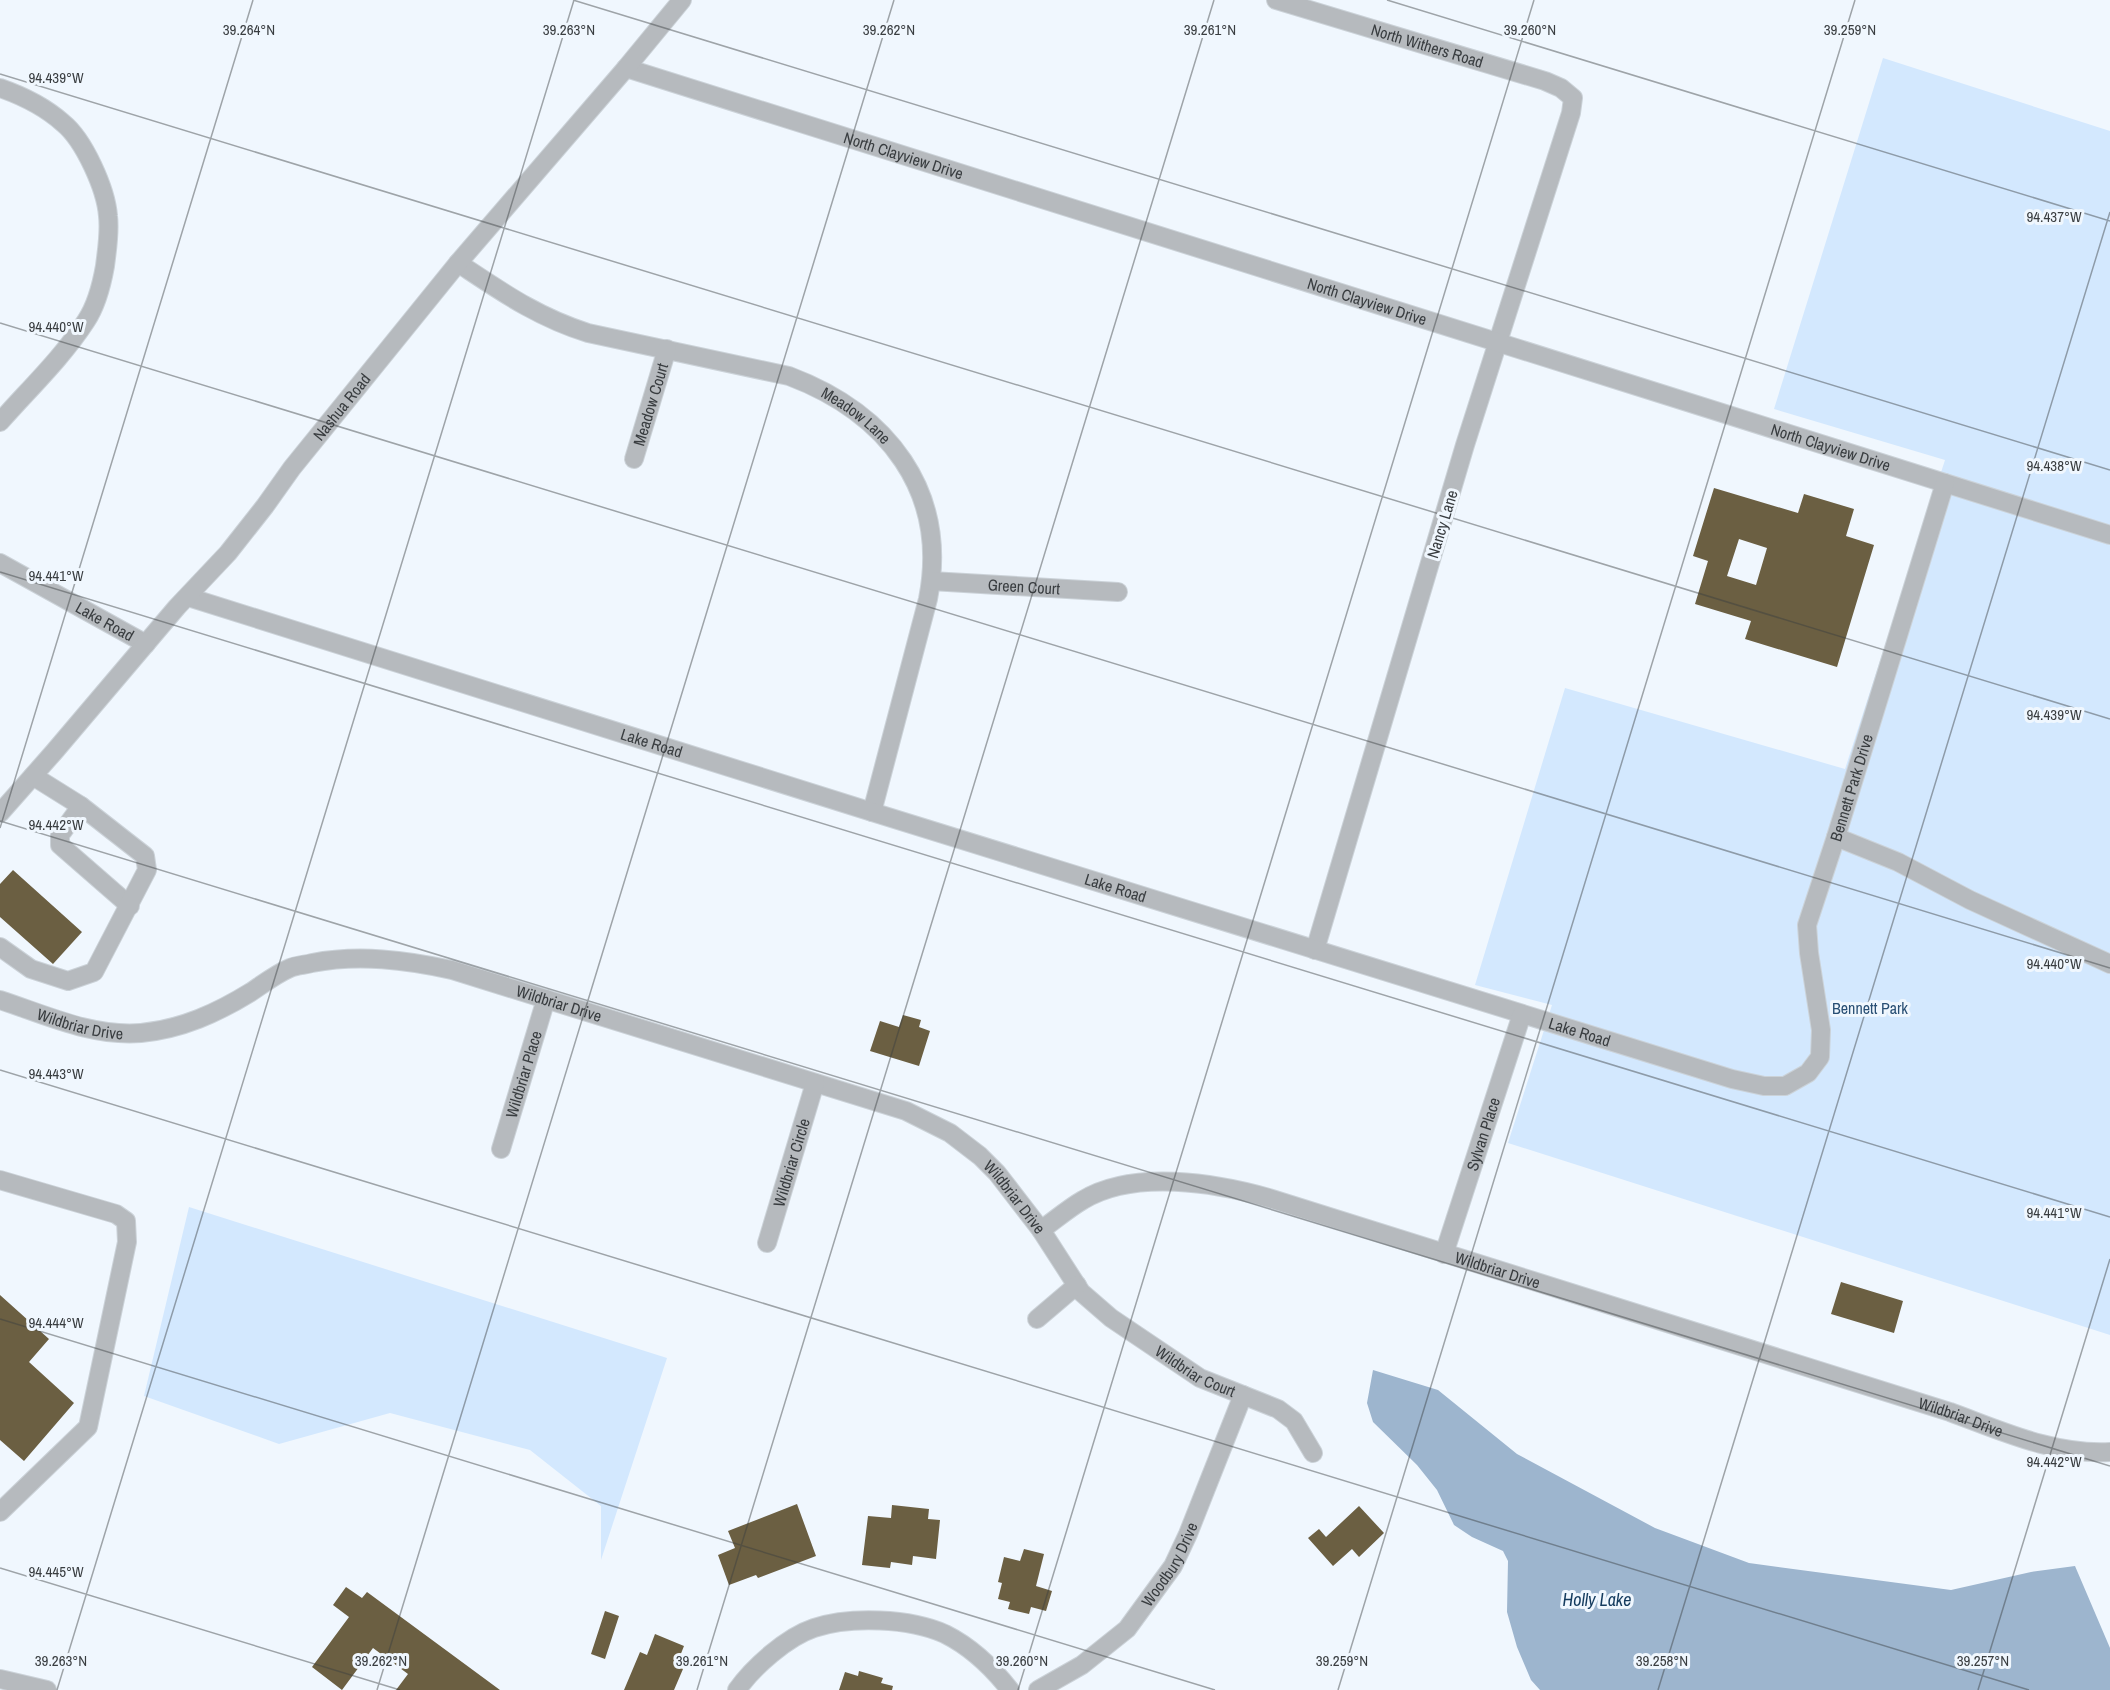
<svg xmlns="http://www.w3.org/2000/svg" width="2110" height="1690" viewBox="0 0 2110 1690" font-family="'Archivo Narrow',sans-serif">
  <style>
    .green { fill: #d3e8fe }
    .water { fill: #9db5ce }
    .building { fill: #6b5f42; fill-rule: evenodd }
    .lines { fill: none; stroke-linecap: round; stroke-linejoin: round }
    .minor-casing { stroke: #cbd2d8; stroke-width: 20 }
    .minor { stroke: #b6babe; stroke-width: 18 }
    .ticks { fill: none; stroke: #393d40; stroke-width: 1.5; stroke-opacity: 0.45 }
    .labels { text-anchor: middle; dominant-baseline: central; stroke-width: 6; stroke-linejoin: round; paint-order: stroke }
    .street-label { font-size: 16px; fill: #393d40; stroke: #f0f7fe }
    .park-label { font-size: 16px; fill: #294f74; stroke: #f0f7fe }
    .water-label { font-size: 18px; font-style: italic; fill: #143b5e; stroke: #f0f7fe }
    .ticks-label { font-size: 15px; text-anchor: middle; fill: #393d40; stroke: #f0f7fe; stroke-width: 6; stroke-linejoin: round; paint-order: stroke }
  </style>
  <rect width="100%" height="100%" fill="#f0f7fe"/>
  <path class="green" d="M1883 58 2110 131V1335L1508 1143 1552 1005 1475 985 1565 688 1845 769 1945 460 1774 409Z
    M189 1207 667 1358 601 1560V1506L530 1450 390 1413 279 1444 144 1396Z"/>
  <path class="water" d="M1373 1370 1438 1390 1517 1454 1655 1528 1749 1563 1951 1590 2031 1572 2075 1566 2110 1648V1690H1540L1531 1680 1517 1647 1507 1612 1508 1561 1503 1551 1472 1537 1454 1525 1437 1490 1417 1465 1373 1422 1367 1403Z"/>
  <path class="building" d="M1714 488 1798 513 1804 494 1854 509 1846 536 1874 545 1837 667 1745 639 1751 621 1695 604 1708 561 1693 556ZM1739 539 1767 548 1756 585 1727 576Z
    M13 870 82 932 53 964 0 917V884Z
    M903 1015 921 1020 919 1027 930 1031 919 1066 870 1051 880 1021 899 1027Z
    M1841 1282 1903 1301 1894 1333 1831 1314Z
    M0 1295 49 1339 29 1362 74 1403 24 1461 0 1440Z
    M797 1504 816 1556 758 1578 756 1575 729 1585 718 1555 735 1548 728 1531Z
    M892 1505 929 1509 928 1519 940 1520 936 1559 913 1556 912 1565 891 1562 890 1568 862 1565 868 1516 891 1518Z
    M1359 1506 1384 1533 1359 1557 1352 1549 1333 1566 1308 1538 1319 1529 1326 1537Z
    M1024 1549 1044 1554 1036 1586 1052 1591 1046 1611 1031 1607 1029 1614 1008 1609 1010 1602 998 1599 1002 1583 998 1582 1004 1557 1020 1561Z
    M346 1587 362 1598 367 1592 500 1690H396L408 1674 373 1648 342 1690 312 1667 349 1617 333 1605Z
    M605 1611 619 1616 605 1659 591 1654Z
    M655 1634 684 1646 676 1666 683 1669 674 1690H624L640 1652 647 1655Z
    M859 1671 883 1678 881 1683 893 1686 892 1690H839L845 1672 858 1676Z"/>
  <g class="lines">
    <defs>
      <g id="minor">
        <path id="s1" d="M1276 0 1545 81 1561 88 1573 98 1571 113 1465 445 1315 950"/>
        <path id="s2" d="M626 68 2110 535"/>
        <path d="M0 88C23 96 45 107 63 123 84 140 106 189 108 216 110 233 107 249 105 266 102 283 96 306 86 321 62 358 29 389 0 422"/>
        <path id="s3" d="M458 263C502 292 537 317 588 333L789 376C887 413 949 491 928 599L872 812"/>
        <path id="s4" d="M634 459 667 349"/>
        <path id="s5" d="M0 563 146 644"/>
        <path id="s6" d="M931 581 1118 592"/>
        <path id="s7" d="M188 597 872 812 1732 1079 1764 1086H1785L1808 1073 1820 1057 1821 1030 1809 953 1807 925 1836 837 1945 483"/>
        <path d="M81 806 60 835V845L130 906"/>
        <path id="s8" d="M0 813 54 752 177 607 228 553 265 506 292 468 458 263 626 68 682 0"/>
        <path d="M1836 837 1898 862 1970 900 2110 964"/>
        <path d="M0 947 31 969 68 981 94 972 147 870 145 856 81 806 33 776"/>
        <path id="s9" d="M0 1000C46 1015 92 1037 141 1033 182 1029 217 1013 251 992 263 984 276 974 290 968 296 965 305 965 312 963 359 954 406 960 452 970L906 1111 950 1133 980 1156 997 1173 1041 1230 1081 1292 1111 1318 1200 1378 1278 1409 1294 1421 1313 1453"/>
        <path id="s10" d="M501 1149 546 999"/>
        <path d="M0 1180 116 1214 126 1221 127 1242 88 1427 0 1512"/>
        <path id="s11" d="M1041 1230C1055 1220 1069 1208 1083 1200 1134 1169 1216 1183 1269 1198L1950 1412C2002 1431 2053 1455 2110 1452"/>
        <path id="s12" d="M767 1243 815 1083"/>
        <path id="s13" d="M1444 1254 1522 1014"/>
        <path d="M1037 1319 1077 1285"/>
        <path d="M0 1679 47 1690"/>
        <path d="M737 1690C753 1667 787 1637 814 1628 850 1616 910 1618 945 1634 971 1647 992 1667 1010 1690"/>
        <path id="s14" d="M1038 1690 1082 1665 1127 1629 1173 1566 1188 1534 1243 1395"/>
      </g>
    </defs>
    <use href="#minor" class="minor-casing"/>
    <use href="#minor" class="minor"/>
  </g>
  <path class="ticks" d="M573 0 2110 470M1387 0 2110 221M0 74 2110 719M0 323 2110 968M0 572 2110 1217M0 821 2110 1466M0 828 253 0M0 1070 2029 1690M0 1319 1215 1690M0 1568 400 1690M57 1690 574 0M377 1690 894 0M697 1690 1214 0M1018 1690 1534 0M1338 1690 1855 0M1658 1690 2110 212M1978 1690 2110 1259"/>
  <g class="labels">
    <g class="street-label">
      <text stroke="none"><textPath href="#s1" startOffset="158">North Withers Road</textPath></text>
      <text stroke="none"><textPath href="#s2" startOffset="291">North Clayview Drive</textPath></text>
      <text stroke="none"><textPath href="#s2" startOffset="777">North Clayview Drive</textPath></text>
      <text stroke="none"><textPath href="#s4" startOffset="57">Meadow Court</textPath></text>
      <text stroke="none"><textPath href="#s8" startOffset="531">Nashua Road</textPath></text>
      <text stroke="none"><textPath href="#s3" startOffset="432">Meadow Lane</textPath></text>
      <text stroke="none"><textPath href="#s2" startOffset="1263">North Clayview Drive</textPath></text>
      <text transform="translate(1442 524) rotate(-73)">Nancy Lane</text>
      <text stroke="none"><textPath href="#s6" startOffset="93">Green Court</textPath></text>
      <text stroke="none"><textPath href="#s5" startOffset="120">Lake Road</textPath></text>
      <text stroke="none"><textPath href="#s7" startOffset="486">Lake Road</textPath></text>
      <text stroke="none"><textPath href="#s7" startOffset="1995">Bennett Park Drive</textPath></text>
      <text stroke="none"><textPath href="#s7" startOffset="972">Lake Road</textPath></text>
      <text stroke="none"><textPath href="#s9" startOffset="586">Wildbriar Drive</textPath></text>
      <text stroke="none"><textPath href="#s9" startOffset="84">Wildbriar Drive</textPath></text>
      <text stroke="none"><textPath href="#s7" startOffset="1458">Lake Road</textPath></text>
      <text stroke="none"><textPath href="#s10" startOffset="78">Wildbriar Place</textPath></text>
      <text stroke="none"><textPath href="#s13" startOffset="126">Sylvan Place</textPath></text>
      <text stroke="none"><textPath href="#s12" startOffset="84">Wildbriar Circle</textPath></text>
      <text stroke="none"><textPath href="#s9" startOffset="1090">Wildbriar Drive</textPath></text>
      <text stroke="none"><textPath href="#s11" startOffset="482">Wildbriar Drive</textPath></text>
      <text stroke="none"><textPath href="#s9" startOffset="1346">Wildbriar Court</textPath></text>
      <text stroke="none"><textPath href="#s11" startOffset="968">Wildbriar Drive</textPath></text>
      <text stroke="none"><textPath href="#s14" startOffset="186">Woodbury Drive</textPath></text>
    </g>
    <g class="park-label">
      <text x="1870" y="1008">Bennett Park</text>
    </g>
    <g class="water-label">
      <text x="1597" y="1599">Holly Lake</text>
    </g>
  </g>
  <g class="ticks-label">
    <text x="249" y="35">39.264°N</text>
    <text x="569" y="35">39.263°N</text>
    <text x="889" y="35">39.262°N</text>
    <text x="1210" y="35">39.261°N</text>
    <text x="1530" y="35">39.260°N</text>
    <text x="1850" y="35">39.259°N</text>
    <text x="56" y="83">94.439°W</text>
    <text x="2054" y="222">94.437°W</text>
    <text x="56" y="332">94.440°W</text>
    <text x="2054" y="471">94.438°W</text>
    <text x="56" y="581">94.441°W</text>
    <text x="2054" y="720">94.439°W</text>
    <text x="56" y="830">94.442°W</text>
    <text x="2054" y="969">94.440°W</text>
    <text x="56" y="1079">94.443°W</text>
    <text x="2054" y="1218">94.441°W</text>
    <text x="56" y="1328">94.444°W</text>
    <text x="2054" y="1467">94.442°W</text>
    <text x="56" y="1577">94.445°W</text>
    <text x="61" y="1666">39.263°N</text>
    <text x="381" y="1666">39.262°N</text>
    <text x="702" y="1666">39.261°N</text>
    <text x="1022" y="1666">39.260°N</text>
    <text x="1342" y="1666">39.259°N</text>
    <text x="1662" y="1666">39.258°N</text>
    <text x="1983" y="1666">39.257°N</text>
  </g>
</svg>
